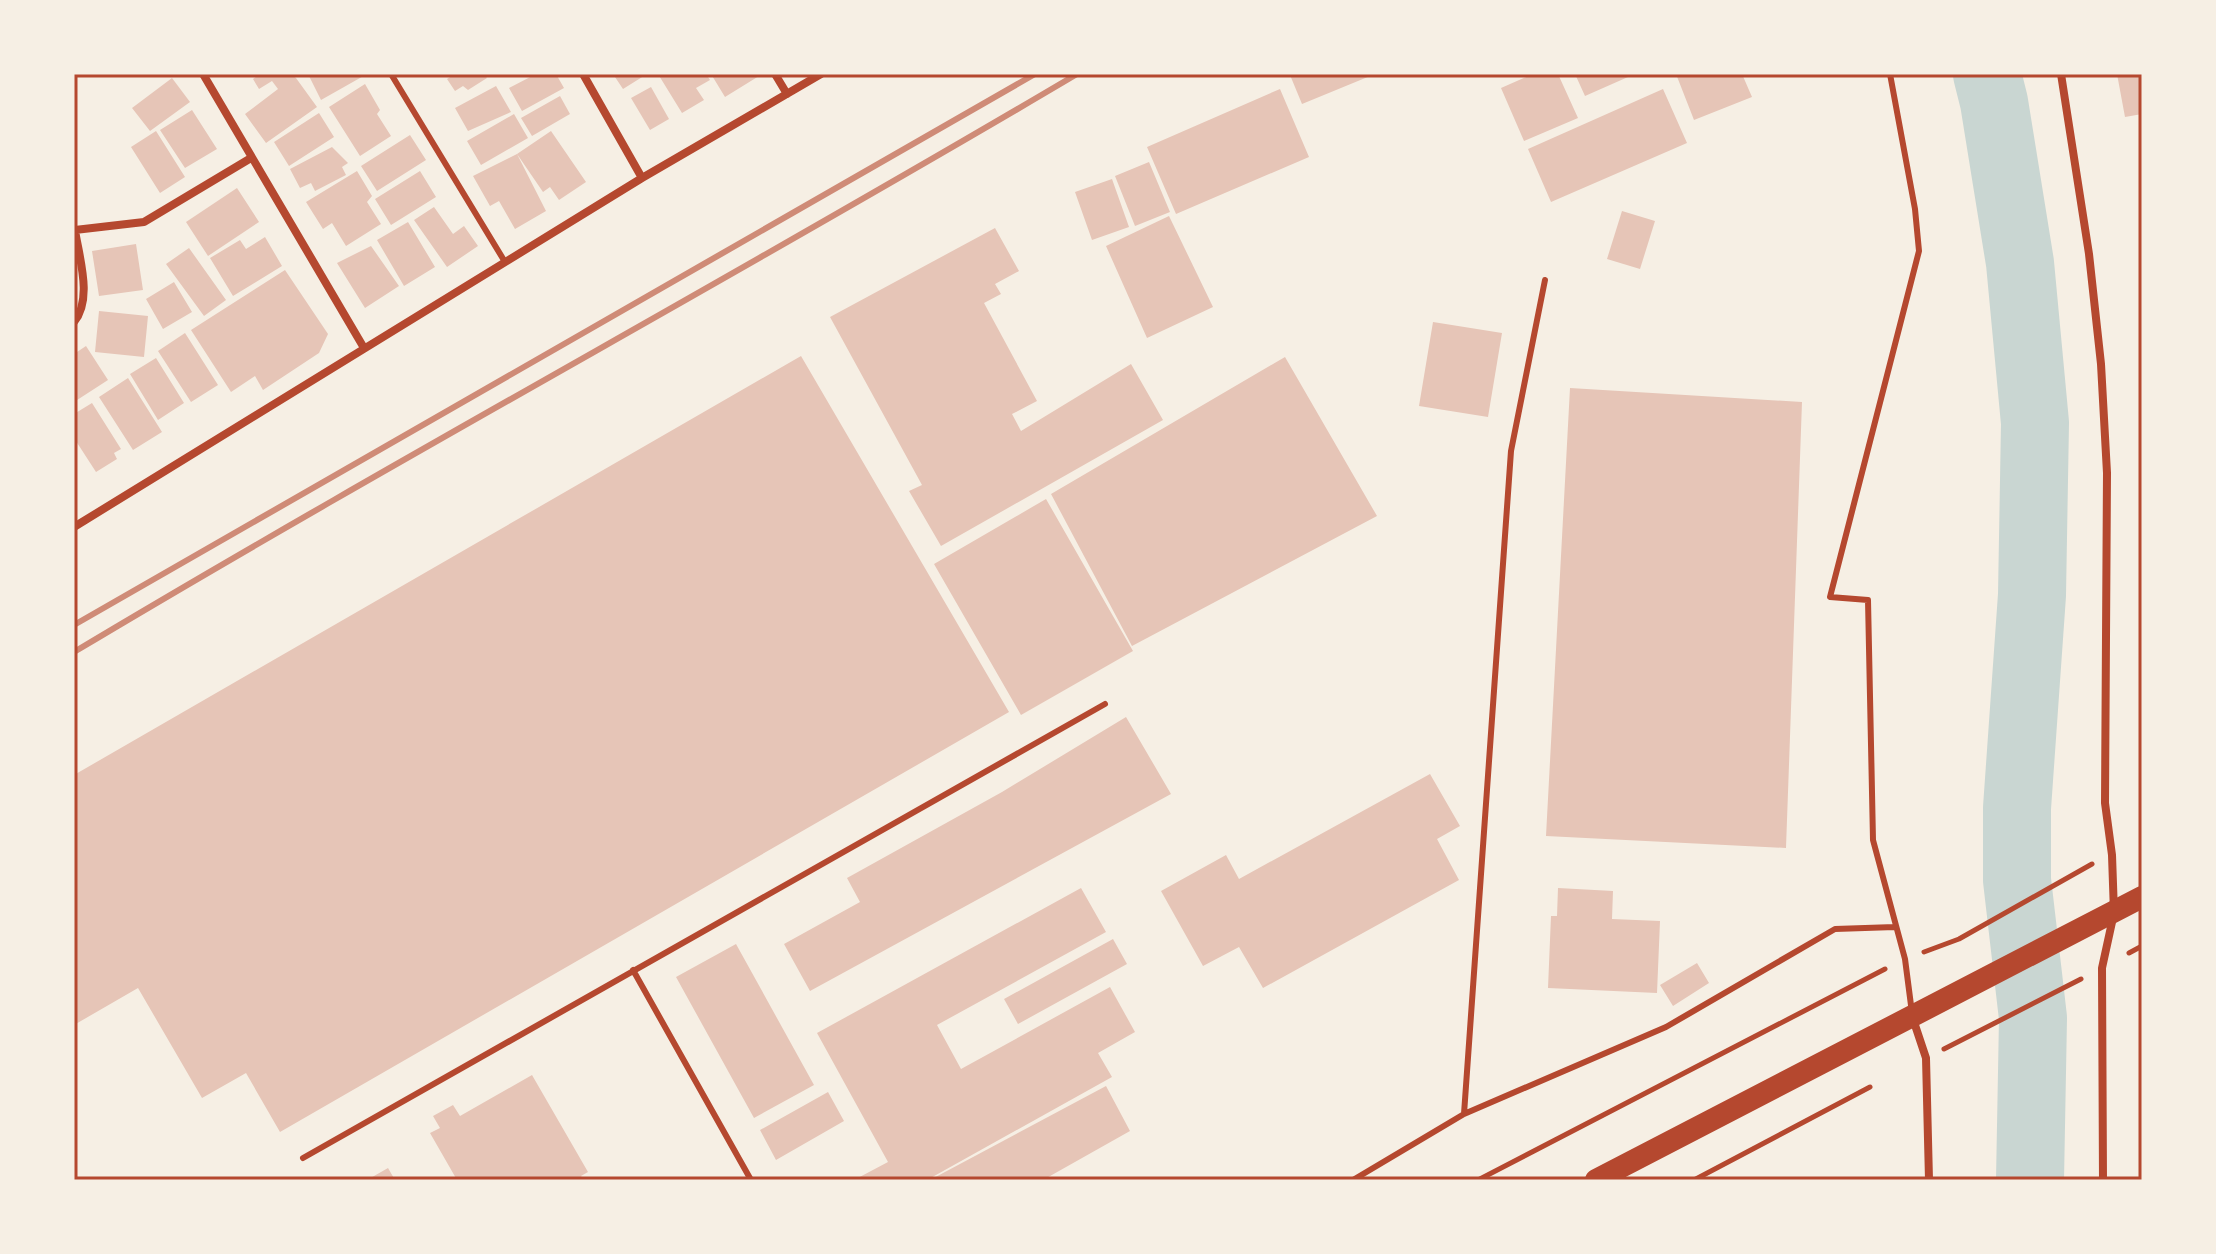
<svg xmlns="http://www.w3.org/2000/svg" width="2216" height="1254" viewBox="0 0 2216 1254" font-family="'Exo 2',sans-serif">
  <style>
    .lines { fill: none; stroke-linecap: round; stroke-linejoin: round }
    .river { stroke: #c9d6d2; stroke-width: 68 }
    .building { fill: #e6c5b7 }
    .path { stroke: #b5482f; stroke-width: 5 }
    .service { stroke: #b5482f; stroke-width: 6 }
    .minor { stroke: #b5482f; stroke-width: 8 }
    .trunk { stroke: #b5482f; stroke-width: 22 }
    .rail { stroke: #cf8b77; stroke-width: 6 }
    .neatline { fill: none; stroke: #b5482f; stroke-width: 3 }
  </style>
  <rect width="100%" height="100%" fill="#f6efe4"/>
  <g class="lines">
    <path class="river" d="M1987 74 1994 102 2020 263 2035 423 2032 595 2017 808V880L2033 1018 2030 1180"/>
  </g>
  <path class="building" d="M260 74H291L296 78 317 107 266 143 245 114 278 89 272 81 259 89 253 79Z
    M313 74H367L321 100 309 76Z
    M455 74H484L487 78 468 90 463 86 455 91 447 79Z
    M536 74H556L564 88 522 111 509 88Z
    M613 74H647L623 89Z
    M658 74H706L710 80 696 88 704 100 682 113Z
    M711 74H758L759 76 725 97Z
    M1293 74H1375L1302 104 1290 75Z
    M1533 74H1558L1578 118 1524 141 1501 88Z
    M1575 74H1626L1628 77 1585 96Z
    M1676 74H1742L1752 97 1694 120Z
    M2117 74H2142V114L2125 117Z
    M172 78 190 102 150 131 132 108Z
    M365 84 380 110 377 114 391 136 360 156 329 107Z
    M496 86 511 112 468 131 455 108Z
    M651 87 669 119 650 130 631 98Z
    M1280 89 1309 157 1176 214 1147 147Z
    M1663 89 1687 143 1551 202 1528 149Z
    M560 96 570 114 532 136 521 118Z
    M192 110 217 149 185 168 160 130Z
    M319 113 334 137 289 166 274 142Z
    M514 114 528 138 481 165 467 141Z
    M156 131 185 177 160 193 131 147Z
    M551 131 586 182 559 200 550 187 543 192 517 154Z
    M410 135 426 160 377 191 361 166Z
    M332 147 348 163 342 167 346 175 315 191 311 183 300 188 290 169Z
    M517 154 546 211 515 229 499 201 490 206 473 176Z
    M1149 162 1170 212 1135 226 1115 176Z
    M357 171 372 196 367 202 381 224 346 246 332 223 323 229 306 202Z
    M420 171 436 197 391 225 375 199Z
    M1112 179 1129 227 1092 240 1075 192Z
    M237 188 259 222 208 256 186 222Z
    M434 207 453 234 464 226 478 246 447 267 414 220Z
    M1622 211 1655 221 1640 269 1607 259Z
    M1169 216 1213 307 1147 338 1106 246Z
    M408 222 435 267 404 286 377 240Z
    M995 228 1019 271 995 284 1001 294 984 303 1037 401 1012 414 1021 431 1131 364 1163 420 941 546 909 491 922 485 830 317Z
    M265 237 282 266 233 296 210 258 240 240 246 249Z
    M136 244 143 290 99 296 92 251Z
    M371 246 399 286 365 308 337 263Z
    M189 248 226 300 204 316 166 264Z
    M285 270 328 334 319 353 263 390 255 376 231 392 191 330Z
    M174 282 192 312 163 329 146 299Z
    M99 311 148 316 144 357 95 352Z
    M1433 322 1502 333 1488 417 1419 406Z
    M185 333 218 385 191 402 158 351Z
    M86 346 108 380 74 402V354Z
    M801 356 1009 712 280 1132 246 1073 202 1098 138 988 74 1025V775Z
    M1285 357 1377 516 1132 646 1051 494Z
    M156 358 184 403 158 420 130 374Z
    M128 378 162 432 133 450 99 397Z
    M1570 388 1802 402 1786 848 1546 836Z
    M92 403 121 449 114 453 117 459 96 472 74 438V414Z
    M1046 499 1133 651 1021 715 934 564Z
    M1126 717 1171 794 810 991 784 944 860 902 847 878 1002 792Z
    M1430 774 1460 826 1437 839 1459 880 1263 988 1239 947 1203 966 1161 891 1226 855 1239 879Z
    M1081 888 1106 932 937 1025 961 1069 1110 987 1135 1032 1098 1053 1112 1077 927 1180H854L888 1162 817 1033Z
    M1558 888 1613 891 1612 919 1660 921 1657 993 1548 988 1551 916H1557Z
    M1113 939 1127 964 1018 1024 1004 999Z
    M736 944 814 1085 754 1118 676 977Z
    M1697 963 1709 983 1673 1006 1660 985Z
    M532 1075 588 1172 581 1176 584 1180H457L430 1133 440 1128 433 1116 453 1105 460 1116Z
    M1106 1086 1130 1131 1043 1180H930Z
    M828 1092 844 1121 776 1160 760 1130Z
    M388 1168 395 1180H367Z"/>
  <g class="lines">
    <path class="path" d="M1924 952 1959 939 2092 864
      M2129 953 2142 946
      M1944 1049 2081 979
      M1478 1180 1885 969
      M1694 1180 1870 1087"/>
    <path class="service" d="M391 74 505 262
      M1890 74 1915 209 1919 251 1830 597 1868 600 1873 840 1905 959 1912 1013
      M633 970 751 1180
      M1464 1114 1511 451 1545 280
      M303 1158 1105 704
      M1353 1180 1464 1114 1666 1027 1835 929 1895 927"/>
    <path class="minor" d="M203 74 364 348
      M583 74 642 178
      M775 74 787 94
      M2061 74 2089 254 2101 364 2107 473 2105 803 2112 855 2114 913 2102 968 2103 1180
      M74 322C93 299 79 257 75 230L144 222 251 158
      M74 527 642 178 821 74
      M1913 1019 1926 1058 1929 1180"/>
    <path class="trunk" d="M1596 1180 2142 897"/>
    <path class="rail" d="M74 625 1035 74
      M74 652C405 454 745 271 1077 74"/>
  </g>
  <rect width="2216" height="1254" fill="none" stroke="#f6efe4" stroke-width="152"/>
  <rect x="76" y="76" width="2064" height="1102" class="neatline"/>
</svg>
